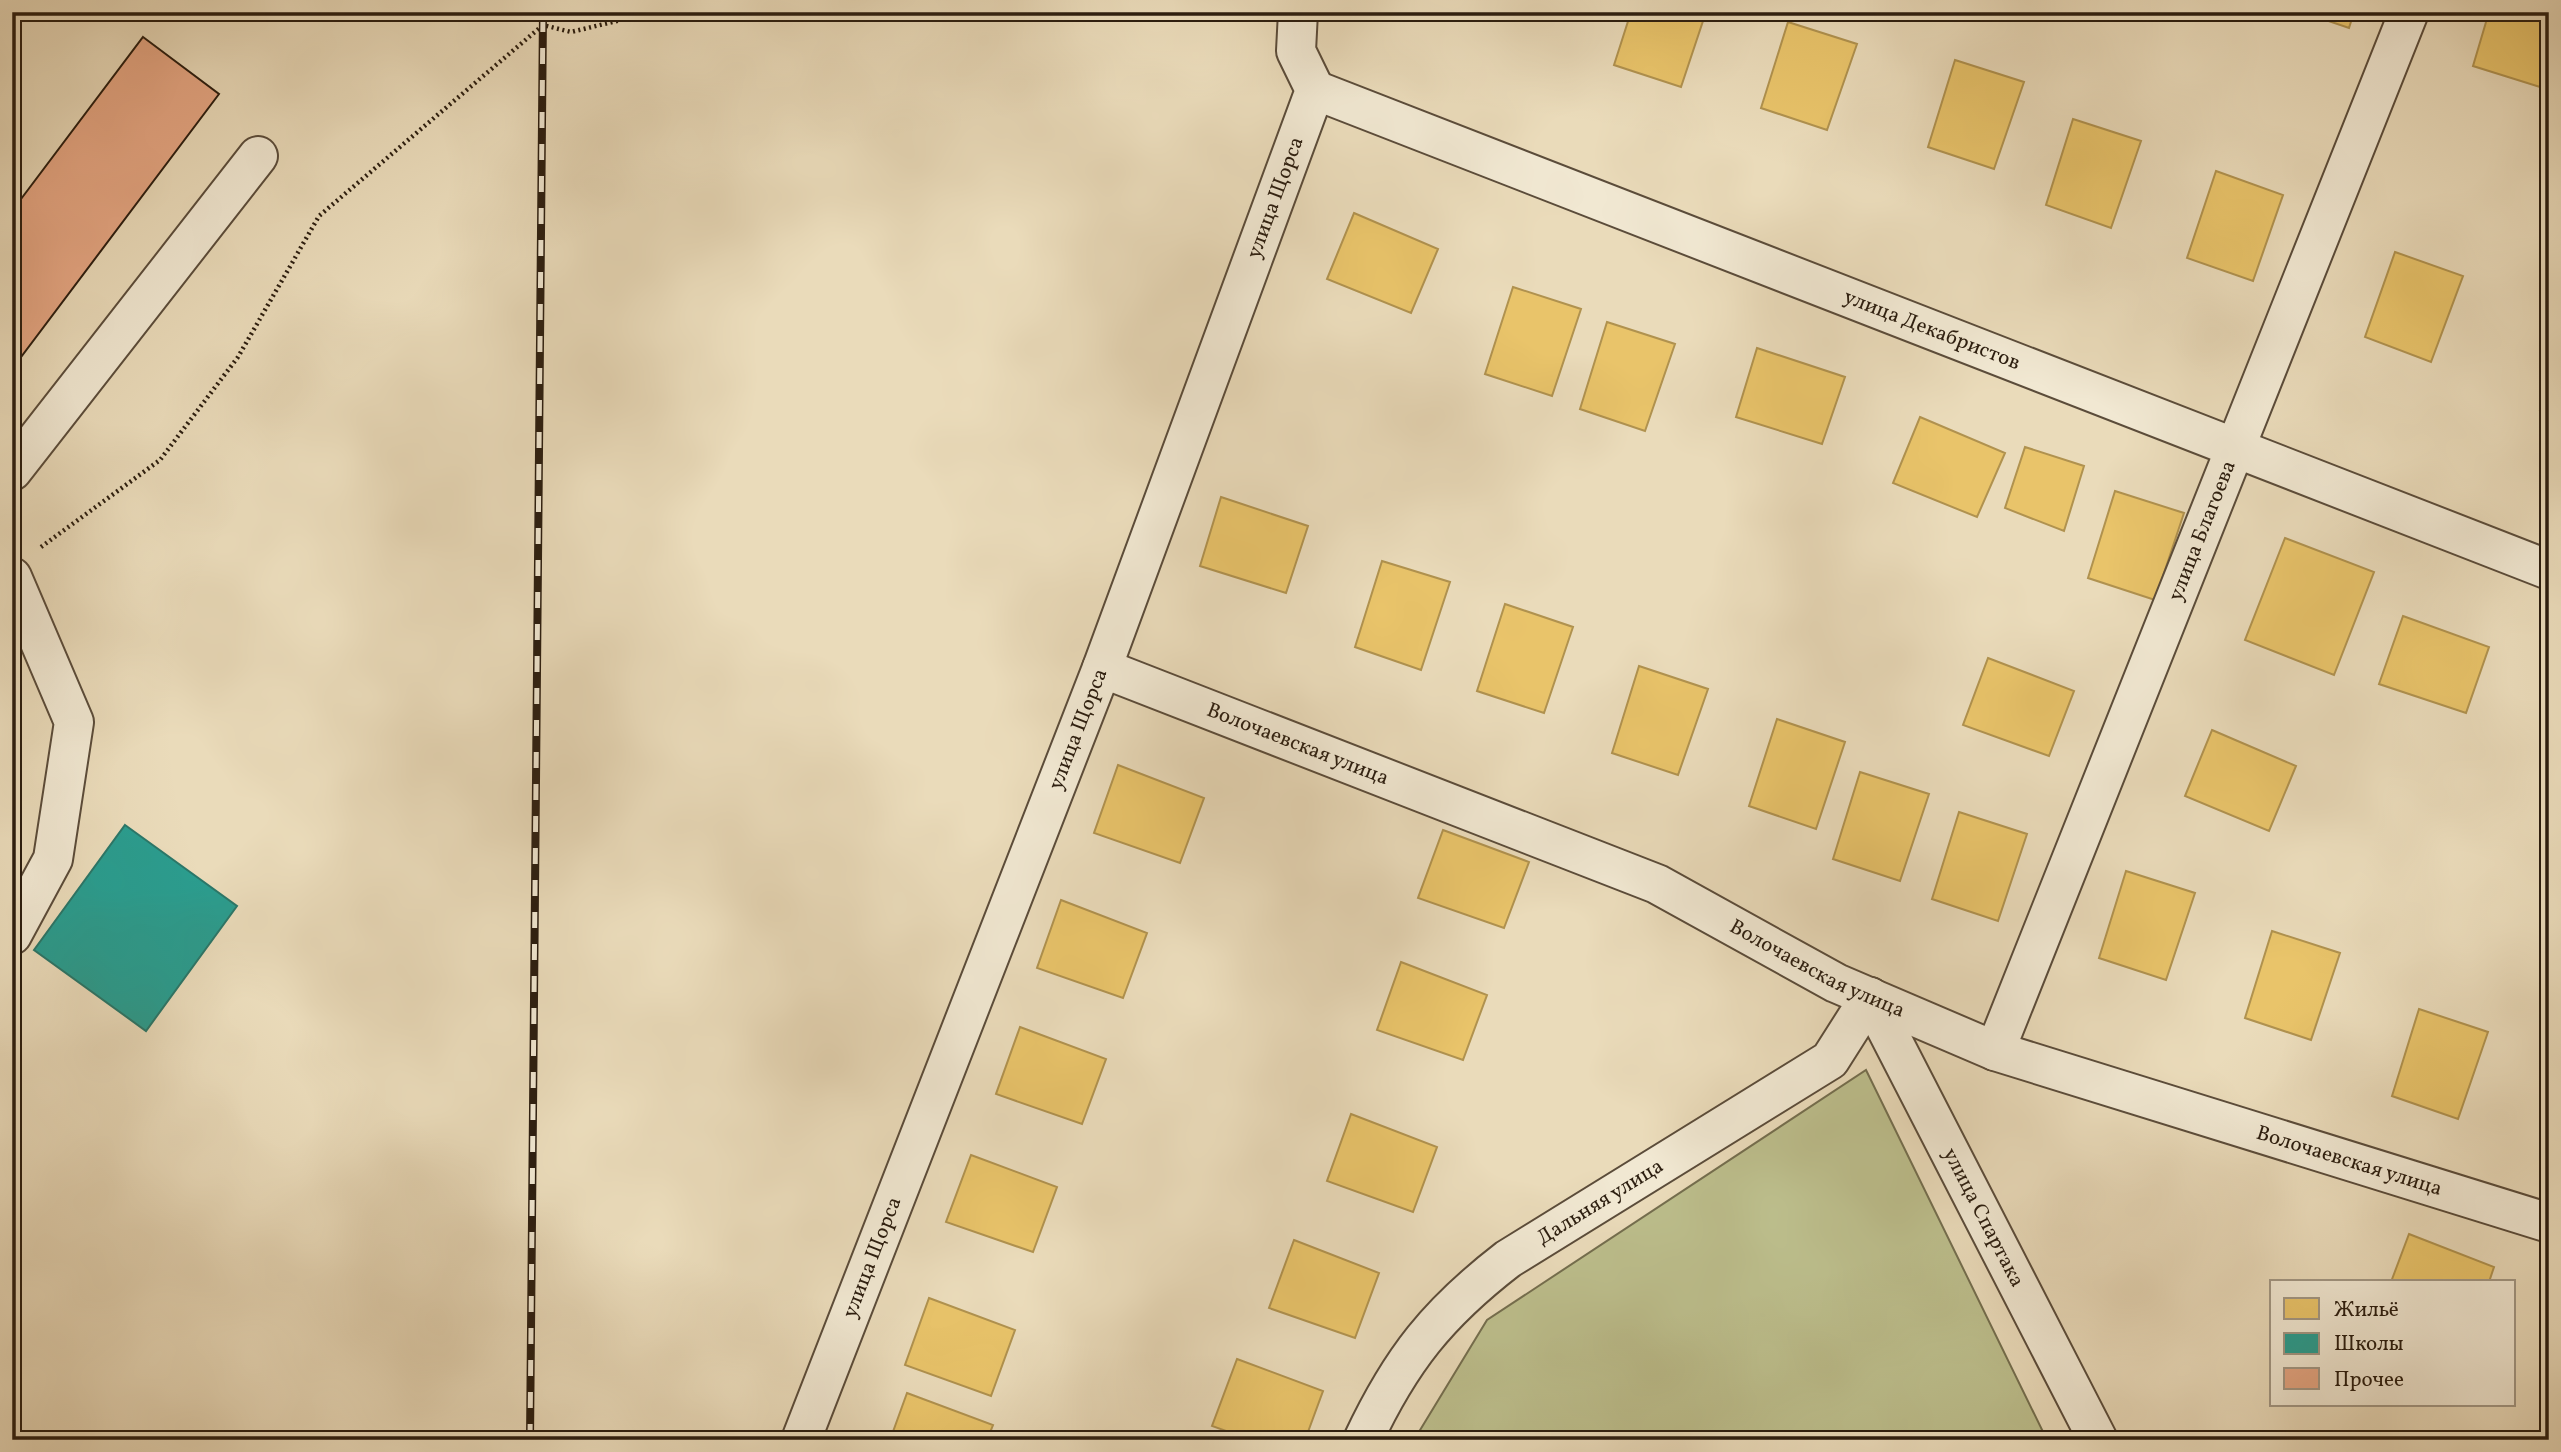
<svg xmlns="http://www.w3.org/2000/svg" width="2561" height="1452" viewBox="0 0 2561 1452" font-family="Vollkorn,serif">
  <style>
    .green { fill: #bcbe8c; stroke: #746e4e; stroke-width: 2 }
    .homes { fill: #e9c46a; stroke: #b0924f; stroke-width: 2 }
    .schools { fill: #2a9d8f; stroke: #2a7769; stroke-width: 2 }
    .building { fill: #e5a683; stroke: #2b1d0f; stroke-width: 2 }
    .lines { fill: none; stroke-linecap: round; stroke-linejoin: round }
    .minor-casing { stroke: #5b4c3a; stroke-width: 42 }
    .path { stroke: #2b1d0f; stroke-width: 4.5; stroke-dasharray: 2 3.5; stroke-linecap: butt }
    .minor { stroke: #f1e8d2; stroke-width: 38 }
    .rail-casing { stroke: #2b1d0f; stroke-width: 8 }
    .rail { stroke: #f1e8d2; stroke-width: 5; stroke-dasharray: 16; stroke-linecap: butt }
    .labels { text-anchor: middle; dominant-baseline: central; stroke-width: 7; stroke-linejoin: round; paint-order: stroke }
    .street-label { font-size: 21px; fill: #2b1d0f; stroke: #f1e8d2 }
  </style>
  <rect width="100%" height="100%" fill="#eadbba"/>
  <filter id="stains"><feTurbulence type="fractalNoise" baseFrequency=".00286" numOctaves="4"/><feColorMatrix values="0 0 0 0 .2 0 0 0 0 .09 0 0 0 0 .02 0 0 0 .5 -.17"/></filter>
  <radialGradient id="worn" r=".72"><stop offset=".6" stop-color="#630" stop-opacity="0"/><stop offset="1" stop-color="#630" stop-opacity=".3"/></radialGradient>
  <path class="green" d="M1866 1070 2047 1440H1414L1487 1320Z"/>
  <path class="homes" d="M1631 12H1706L1681 87 1614 65Z
    M2302 12H2354L2349 28Z
    M2489 12H2549V59L2540 87 2473 66Z
    M1788 22 1857 44 1827 130 1761 108Z
    M1955 60 2024 82 1994 169 1928 147Z
    M2073 119 2141 141 2111 228 2046 205Z
    M2216 171 2283 195 2253 281 2187 258Z
    M1354 213 1438 249 1411 313 1327 279Z
    M2395 252 2463 276 2431 362 2365 337Z
    M1513 287 1581 309 1552 396 1485 374Z
    M1607 322 1675 344 1645 431 1580 409Z
    M1757 348 1845 377 1822 444 1736 417Z
    M2549 382V413L2540 410Z
    M1920 417 2005 453 1977 517 1893 483Z
    M2025 447 2084 466 2064 531 2005 508Z
    M2115 491 2184 513 2155 600 2088 578Z
    M1221 497 1308 526 1286 593 1200 566Z
    M2285 538 2374 572 2334 675 2245 640Z
    M1382 561 1450 582 1421 670 1355 647Z
    M1505 604 1573 627 1544 713 1477 691Z
    M2403 616 2489 647 2466 713 2379 684Z
    M1988 658 2074 691 2049 756 1963 725Z
    M1639 666 1708 689 1678 775 1612 753Z
    M1777 719 1845 742 1816 829 1749 806Z
    M2212 730 2296 766 2269 831 2185 796Z
    M1118 765 1204 798 1180 863 1094 833Z
    M1860 772 1929 794 1900 881 1833 859Z
    M1959 812 2027 834 1998 921 1932 899Z
    M1443 830 1529 862 1504 928 1418 898Z
    M2126 871 2195 893 2166 980 2099 958Z
    M1061 900 1147 933 1123 998 1037 968Z
    M2272 931 2340 953 2311 1040 2245 1018Z
    M1401 962 1487 995 1463 1060 1377 1030Z
    M2419 1009 2488 1032 2458 1119 2392 1096Z
    M1020 1027 1106 1059 1082 1124 996 1094Z
    M1351 1114 1437 1147 1413 1212 1327 1181Z
    M971 1155 1057 1187 1033 1252 946 1222Z
    M2409 1234 2494 1267 2489 1282H2391Z
    M1294 1240 1379 1273 1355 1338 1269 1308Z
    M929 1298 1015 1330 991 1396 905 1365Z
    M1237 1359 1323 1391 1305 1440H1251L1212 1426Z
    M907 1393 993 1425 987 1440H890Z"/>
  <path class="schools" d="M125 825 237 906 146 1031 34 950Z"/>
  <path class="building" d="M143 37 219 94 12 369V211Z"/>
  <g class="lines">
    <defs>
      <g id="minor">
        <path id="s1" d="M1315 90 2549 570"/>
        <path d="M12 471 258 156"/>
        <path d="M12 577 74 722 53 859 12 935"/>
        <path id="s2" d="M1102 668 1657 884 1836 983 1995 1051 2549 1223"/>
        <path id="s3" d="M1870 997 2098 1440"/>
        <path id="s4" d="M1995 1051 2409 12"/>
        <path id="s5" d="M801 1440 1102 668 1315 90 1296 51 1298 12"/>
        <path id="s6" d="M1363 1440C1401 1359 1438 1313 1508 1259L1830 1060 1870 997"/>
      </g>
    </defs>
    <use href="#minor" class="minor-casing"/>
    <path class="path" d="M41 547 160 460 238 357 319 216 543 25 571 32 654 12"/>
    <use href="#minor" class="minor"/>
    <defs>
      <path id="rail" d="M530 1440 543 12"/>
    </defs>
    <use href="#rail" class="rail-casing"/>
    <use href="#rail" class="rail"/>
  </g>
  <g class="labels">
    <g class="street-label">
      <text stroke="none"><textPath href="#s5" startOffset="1330">улица Щорса</textPath></text>
      <text stroke="none"><textPath href="#s1" startOffset="662">улица Декабристов</textPath></text>
      <text stroke="none"><textPath href="#s4" startOffset="560">улица Благоева</textPath></text>
      <text stroke="none"><textPath href="#s5" startOffset="763">улица Щорса</textPath></text>
      <text stroke="none"><textPath href="#s2" startOffset="210">Волочаевская улица</textPath></text>
      <text stroke="none"><textPath href="#s2" startOffset="777">Волочаевская улица</textPath></text>
      <text stroke="none"><textPath href="#s2" startOffset="1344">Волочаевская улица</textPath></text>
      <text stroke="none"><textPath href="#s6" startOffset="343">Дальняя улица</textPath></text>
      <text stroke="none"><textPath href="#s3" startOffset="248">улица Спартака</textPath></text>
      <text stroke="none"><textPath href="#s5" startOffset="196">улица Щорса</textPath></text>
    </g>
  </g>
  <rect width="2561" height="1452" fill="none" stroke="#eadbba" stroke-width="42"/>
  <rect x="14" y="14" width="2533" height="1424" fill="none" stroke="#2b1d0f" stroke-width="3.5"/>
  <rect x="21" y="21" width="2519" height="1410" fill="none" stroke="#2b1d0f" stroke-width="2"/>
  <rect x="2270" y="1280" width="245" height="126" fill="#f1e8d2" stroke="#a29784" stroke-width="2"/>
  <rect x="2284" y="1298" width="35" height="21" fill="#e9c46a" stroke="#a29784" stroke-width="2"/>
  <text x="2334" y="1316" font-size="21" fill="#2b1d0f">Жильё</text>
  <rect x="2284" y="1333" width="35" height="21" fill="#2a9d8f" stroke="#a29784" stroke-width="2"/>
  <text x="2334" y="1350" font-size="21" fill="#2b1d0f">Школы</text>
  <rect x="2284" y="1368" width="35" height="21" fill="#e5a683" stroke="#a29784" stroke-width="2"/>
  <text x="2334" y="1386" font-size="21" fill="#2b1d0f">Прочее</text>
  <rect width="100%" height="100%" filter="url(#stains)"/>
  <rect width="100%" height="100%" fill="url(#worn)"/>
</svg>
